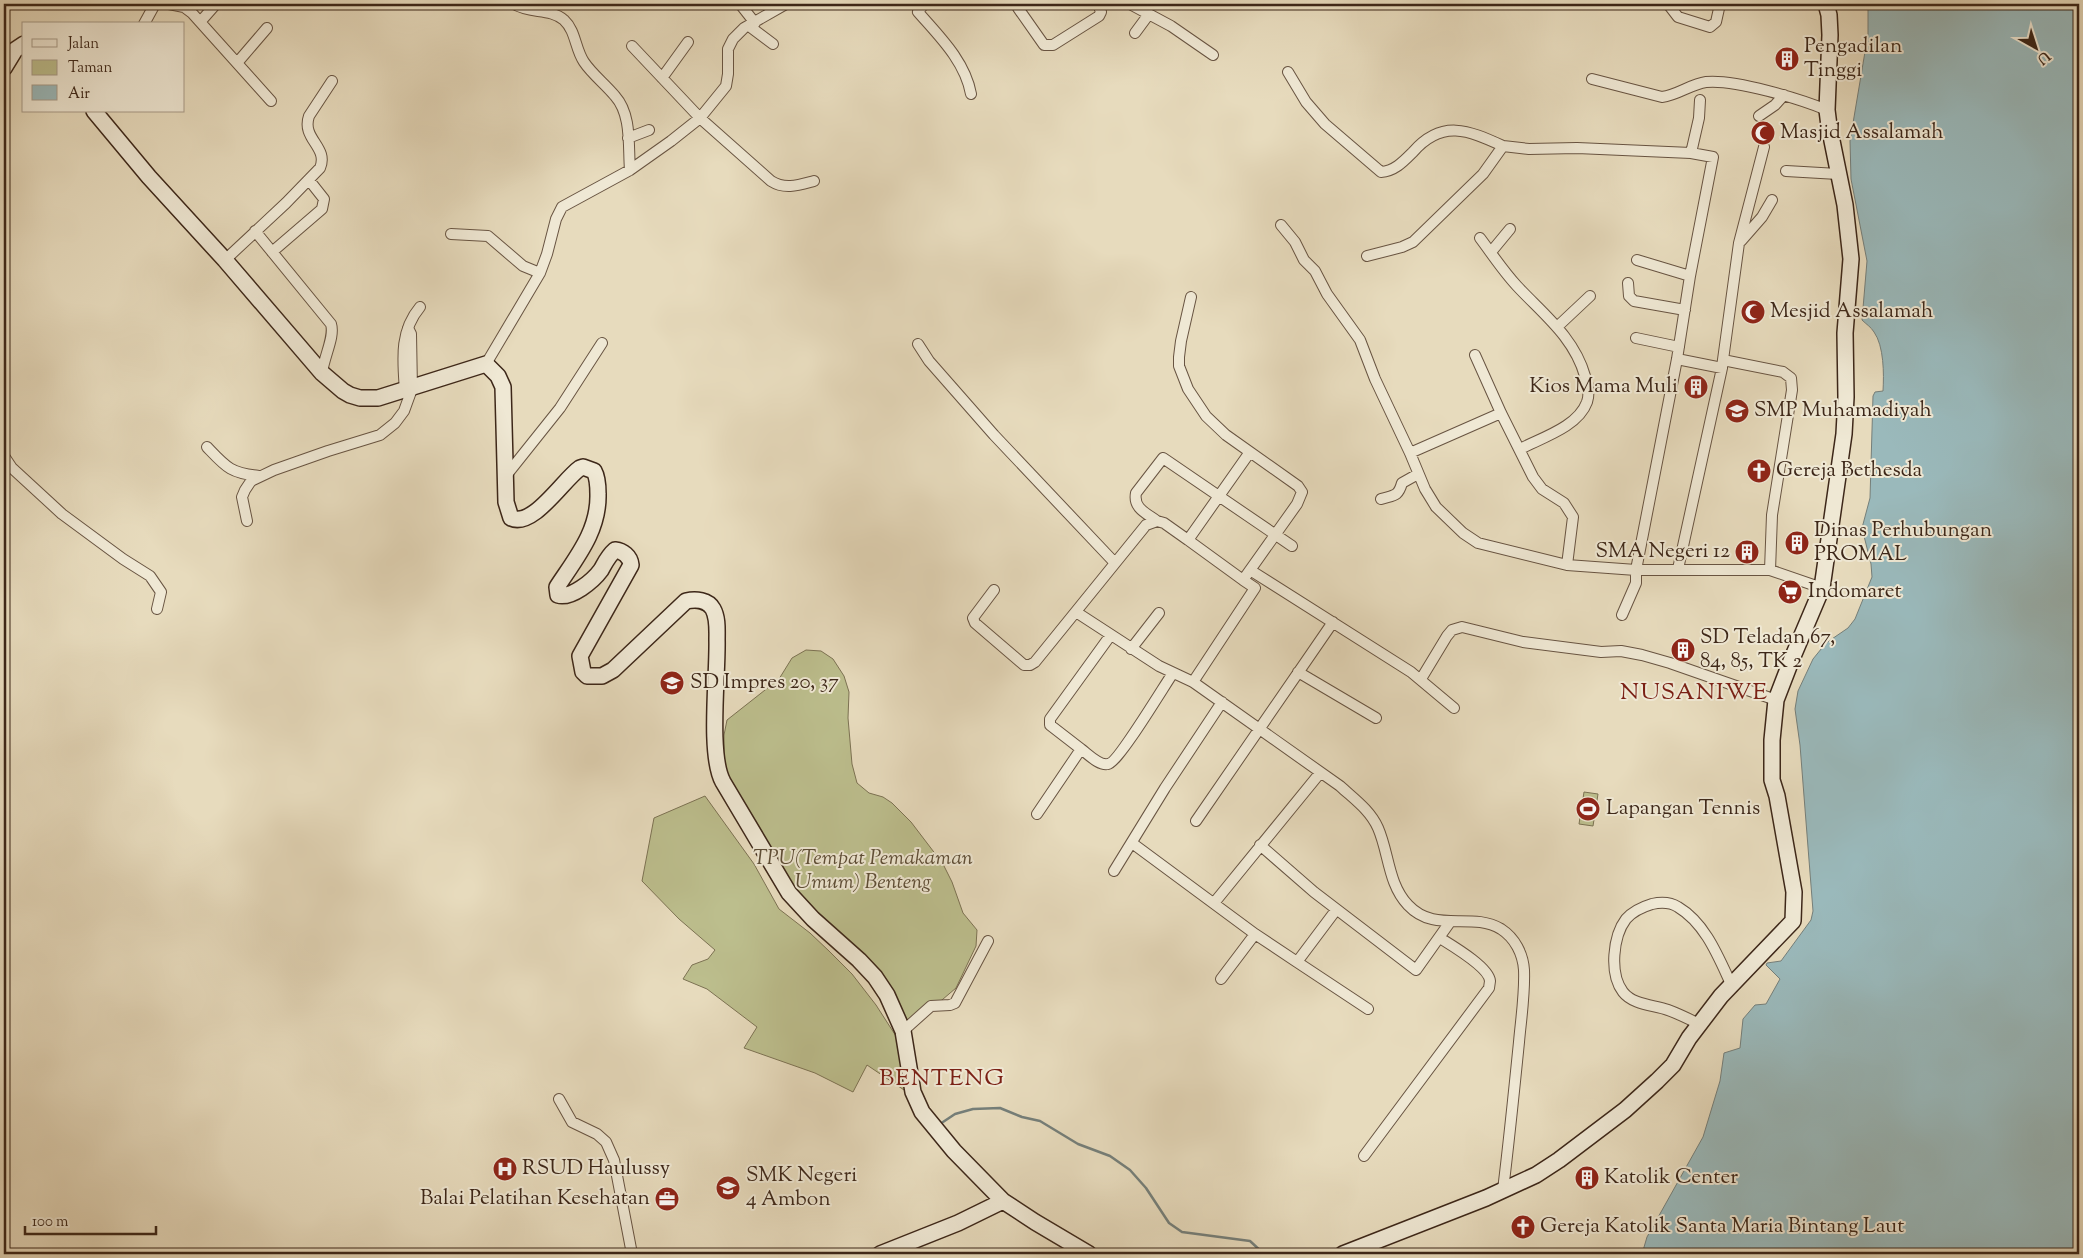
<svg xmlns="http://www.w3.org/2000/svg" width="2083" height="1258" viewBox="0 0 2083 1258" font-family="'Sorts Mill Goudy',serif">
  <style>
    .green { fill: #bcbe8d; stroke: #7c7253 }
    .water { fill: #9ab9bb; stroke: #757f7a }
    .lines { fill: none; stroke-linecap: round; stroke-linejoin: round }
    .stream { stroke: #757f7a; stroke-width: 2.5 }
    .street-casing { stroke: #685442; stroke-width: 12 }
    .secondary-casing { stroke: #3d2719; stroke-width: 18 }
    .street { stroke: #efe8d4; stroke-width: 10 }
    .secondary { stroke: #efe8d4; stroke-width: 15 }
    .labels { text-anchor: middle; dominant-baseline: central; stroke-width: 4; stroke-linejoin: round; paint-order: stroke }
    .poi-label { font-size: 21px; fill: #3d2719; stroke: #efe8d4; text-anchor: start }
    .park-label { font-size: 21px; font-style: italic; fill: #5d4d36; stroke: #efe8d4 }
    .quarter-label { font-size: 24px; letter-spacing: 1px; fill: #7a1f14; stroke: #efe8d4 }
  </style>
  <rect width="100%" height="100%" fill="#e7dbbd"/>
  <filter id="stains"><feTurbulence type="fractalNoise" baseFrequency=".004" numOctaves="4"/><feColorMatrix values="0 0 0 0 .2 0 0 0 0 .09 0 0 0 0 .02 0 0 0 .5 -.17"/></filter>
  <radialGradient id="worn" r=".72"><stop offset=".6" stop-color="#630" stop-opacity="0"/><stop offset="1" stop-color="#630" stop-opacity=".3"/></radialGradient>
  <path class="green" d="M806 650 821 651 833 659 844 676 849 692 848 718 852 764 857 783 869 793 883 797 892 803 911 822 943 864 952 882 963 913 977 930 976 946 956 988 909 1028 791 888 724 767V735L727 720 779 679 792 658Z
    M1584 792 1598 794 1593 826 1579 824Z
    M705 796 754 864 779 909 810 933 829 951 852 974 876 1005 903 1047 910 1094 867 1065 853 1092 815 1073 744 1048 757 1027 707 989 683 979 692 965 708 959 715 950 679 919 642 881 654 818Z"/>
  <path class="water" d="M1868 4H2079V1254H1642L1647 1237 1703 1137 1720 1081 1724 1053 1740 1048 1743 1019 1755 1005 1766 1004 1780 979 1766 965 1767 963 1781 961 1811 920 1813 911 1800 745 1795 709 1798 691 1813 659 1826 643 1848 628 1855 619 1872 577 1871 564 1862 528 1870 498 1873 396 1875 392 1883 391C1884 374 1884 346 1874 332 1871 327 1866 324 1862 320L1867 261 1851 179 1850 141 1868 34Z"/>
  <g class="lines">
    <path class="stream" d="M940 1124 955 1114 973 1109 1000 1108 1022 1117 1040 1121 1078 1144 1110 1156 1130 1170 1146 1188 1169 1223 1182 1232 1250 1241 1264 1254"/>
    <defs>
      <path id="street" d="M169 4 184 7 192 13 271 101
        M514 4C530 14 550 8 564 20 576 31 575 49 584 62 592 74 605 84 615 96 632 115 628 146 630 170
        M740 4 755 23
        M924 4 918 12C939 36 965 61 971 94
        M1130 4 1171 26 1213 55
        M1668 4 1678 17 1710 27 1716 22 1720 4
        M1018 8 1044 45H1053L1099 16 1101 12 1098 4
        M201 21 216 4
        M144 24 155 4
        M749 26 773 44
        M1135 33 1149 14
        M632 46 700 118 771 181C785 190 799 185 814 181
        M237 63 267 28
        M1288 72 1306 102 1325 124 1381 172C1395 171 1404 161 1413 152 1442 119 1468 130 1503 146
        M662 78 688 42
        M1592 79 1662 97C1678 95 1691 84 1706 82 1735 79 1800 99 1827 110
        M1759 116 1775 105 1784 95
        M628 138 649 130
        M1691 153 1699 118 1700 100
        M1786 171 1838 174
        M1281 225 1295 242 1304 260 1315 271 1327 294 1360 340 1375 379 1410 453 1425 489 1436 507 1463 533 1478 543 1567 565 1636 570 1677 359 1690 276 1713 157 1691 153 1577 148 1529 149 1503 146 1483 174 1413 242 1402 247 1367 256
        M255 231 331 324C335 337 324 356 322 373
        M451 234 488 236 523 266 540 273
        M1480 238C1492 254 1503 271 1517 286 1543 314 1574 337 1585 376 1588 384 1590 393 1587 402 1578 427 1541 438 1520 449
        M1741 241 1762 217 1772 200
        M272 252 322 209 324 199 309 180
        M1491 252 1510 229
        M225 260 286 203 320 168C329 147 301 139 309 116L332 81
        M1637 260 1690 276
        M1628 283 1629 296 1634 301 1685 310
        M1191 297 1181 341 1179 357V366L1188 389 1206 416 1226 435 1298 486 1302 492 1297 504 1243 580 1255 588 1193 682
        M1557 327 1590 296
        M1636 338 1679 347
        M918 344 929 361 994 435 1115 563
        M1475 355 1501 413 1533 477 1542 489 1564 503 1573 517 1567 565
        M1677 359 1722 368 1678 569
        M1723 360 1783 372 1791 378 1792 390 1772 515 1770 570
        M486 364 540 273 547 254 556 219 562 207 630 170 671 141 700 118 726 86 728 74V49L733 39 744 28 786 4
        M1722 367 1739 243 1764 147
        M408 393 405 391C403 361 399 332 420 307
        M207 447C226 467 230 473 259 476
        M1410 453 1501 413
        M4 456 12 468 62 514 123 559 150 576 161 592 157 609
        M505 477 560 408 602 343
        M1381 499C1394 495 1398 497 1402 483L1418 474
        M247 521 242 497 245 490 251 481 274 470 328 451 380 435 395 423 404 411 412 389 411 334 408 328
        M1157 521C1146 513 1133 508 1136 493L1163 458 1292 546
        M1250 570 1411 672 1454 708
        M1243 580 1188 540 1250 452
        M994 590 973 618 975 623 1024 665H1030L1035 662 1146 525 1157 521 1164 523 1188 540
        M1076 612 1159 666 1193 682 1340 786C1354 799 1370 810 1378 828 1389 853 1388 884 1408 905 1435 934 1471 911 1501 929 1515 938 1523 954 1524 970 1525 994 1521 1019 1519 1042 1514 1092 1509 1141 1503 1190
        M1622 615 1636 583V570H1770L1822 588
        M1131 649 1159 613
        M1298 672 1376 718
        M1421 679 1447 636 1452 630 1462 627 1523 642 1601 652 1621 651 1642 655 1670 663 1776 700
        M1081 749C1088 754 1099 766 1108 764 1118 763 1164 686 1173 673
        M1037 814 1081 749 1050 725V719L1110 636
        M1196 821 1333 622
        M1132 843 1255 934 1297 962 1336 910
        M1260 845 1314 892 1416 970 1450 922
        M1114 871 1165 788 1222 702
        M1214 903 1320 773
        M1297 962 1368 1009
        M1221 979 1255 934
        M1699 1024C1689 1019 1679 1014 1668 1010 1654 1005 1633 1005 1623 992 1609 974 1613 936 1626 919 1633 911 1642 907 1652 904 1661 902 1670 902 1678 907 1705 923 1718 956 1731 984
        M903 1031 931 1006 950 1005 955 1003 988 941
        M559 1099 572 1122 597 1134 606 1142 614 1160 632 1254
        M1364 1156 1489 988C1489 988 1490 981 1490 981 1489 967 1451 945 1440 938
        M906 1245 910 1254"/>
      <path id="secondary" d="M4 68 15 50 24 44
        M94 111 149 177 225 260 322 373 343 391 350 395 360 398H378L486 364 498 376 503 387 506 502 511 518C533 528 563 480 580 468L583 467 594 471C598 478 598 487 598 494 599 531 576 558 557 587L558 595C571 599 593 581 601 570 605 563 608 556 615 550 623 551 630 556 631 565L580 656 583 672 587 676H602L613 670 686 601C696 599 708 600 713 609 718 618 717 630 717 640 718 674 708 755 723 782L789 893 813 919 859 960 875 977 887 995 903 1031 913 1092 922 1112 954 1151 1003 1201 1035 1222 1089 1254
        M880 1254 958 1223 1003 1201
        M1343 1254 1486 1198 1536 1175 1559 1160 1625 1110 1657 1081 1673 1065 1689 1038 1721 996 1793 921 1794 892 1777 796 1772 780V740L1776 700 1791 661 1822 588 1844 434 1846 397 1845 333 1851 259 1845 205 1829 126 1827 110 1830 35 1829 15 1826 4"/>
    </defs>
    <use href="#street" class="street-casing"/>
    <use href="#secondary" class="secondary-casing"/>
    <use href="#street" class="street"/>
    <use href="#secondary" class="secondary"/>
  </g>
  <defs>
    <symbol id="building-disc" viewBox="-11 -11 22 22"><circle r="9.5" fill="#8f2418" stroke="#efe8d4"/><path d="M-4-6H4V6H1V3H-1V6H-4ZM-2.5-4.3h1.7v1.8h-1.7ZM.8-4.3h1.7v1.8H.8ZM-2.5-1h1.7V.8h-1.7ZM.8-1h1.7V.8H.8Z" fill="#fff"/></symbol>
    <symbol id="mosque-disc" viewBox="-11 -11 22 22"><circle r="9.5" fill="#8f2418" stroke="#efe8d4"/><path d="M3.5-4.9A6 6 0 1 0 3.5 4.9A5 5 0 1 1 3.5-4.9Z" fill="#fff"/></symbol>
    <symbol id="school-disc" viewBox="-11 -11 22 22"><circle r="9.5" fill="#8f2418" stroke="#efe8d4"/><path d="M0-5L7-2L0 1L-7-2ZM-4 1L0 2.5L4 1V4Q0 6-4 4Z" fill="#fff"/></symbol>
    <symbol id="church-disc" viewBox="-11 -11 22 22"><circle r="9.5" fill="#8f2418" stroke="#efe8d4"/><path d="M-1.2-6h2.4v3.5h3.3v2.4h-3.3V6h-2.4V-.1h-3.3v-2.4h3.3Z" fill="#fff"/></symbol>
    <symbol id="supermarket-disc" viewBox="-11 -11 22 22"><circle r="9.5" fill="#8f2418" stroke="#efe8d4"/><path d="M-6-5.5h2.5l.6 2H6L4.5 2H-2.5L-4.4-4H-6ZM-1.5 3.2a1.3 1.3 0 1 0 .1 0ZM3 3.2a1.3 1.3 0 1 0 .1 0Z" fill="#fff"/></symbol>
    <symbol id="stadium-disc" viewBox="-11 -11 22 22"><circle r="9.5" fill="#8f2418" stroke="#efe8d4"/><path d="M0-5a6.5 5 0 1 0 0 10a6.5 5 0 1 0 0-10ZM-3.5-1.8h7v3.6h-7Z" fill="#fff"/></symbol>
    <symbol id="hospital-disc" viewBox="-11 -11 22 22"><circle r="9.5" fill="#8f2418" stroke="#efe8d4"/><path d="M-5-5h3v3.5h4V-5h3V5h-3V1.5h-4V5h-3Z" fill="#fff"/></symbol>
    <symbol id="office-disc" viewBox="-11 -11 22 22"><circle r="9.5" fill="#8f2418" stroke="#efe8d4"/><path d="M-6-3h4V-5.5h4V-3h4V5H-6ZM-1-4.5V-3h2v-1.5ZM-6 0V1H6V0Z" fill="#fff"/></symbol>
  </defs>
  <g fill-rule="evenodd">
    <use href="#building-disc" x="1773" y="45" width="28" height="28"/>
    <use href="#mosque-disc" x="1749" y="119" width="28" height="28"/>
    <use href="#mosque-disc" x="1739" y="298" width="28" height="28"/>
    <use href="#building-disc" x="1682" y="373" width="28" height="28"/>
    <use href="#school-disc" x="1723" y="397" width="28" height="28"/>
    <use href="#church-disc" x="1745" y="457" width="28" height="28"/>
    <use href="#building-disc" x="1783" y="529" width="28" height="28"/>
    <use href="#building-disc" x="1733" y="538" width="28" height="28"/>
    <use href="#supermarket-disc" x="1776" y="578" width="28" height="28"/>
    <use href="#building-disc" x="1669" y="636" width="28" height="28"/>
    <use href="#school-disc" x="658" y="669" width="28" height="28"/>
    <use href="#stadium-disc" x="1574" y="795" width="28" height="28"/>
    <use href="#hospital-disc" x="491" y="1155" width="28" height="28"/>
    <use href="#building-disc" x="1573" y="1164" width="28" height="28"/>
    <use href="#school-disc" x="714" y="1174" width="28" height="28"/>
    <use href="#office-disc" x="653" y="1185" width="28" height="28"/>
    <use href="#church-disc" x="1509" y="1213" width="28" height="28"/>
  </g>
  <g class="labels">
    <g class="poi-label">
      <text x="1804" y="47">Pengadilan<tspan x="1804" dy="24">Tinggi</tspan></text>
      <text x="1780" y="133">Masjid Assalamah</text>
      <text x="1770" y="312">Mesjid Assalamah</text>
      <text x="1678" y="387" text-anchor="end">Kios Mama Muli</text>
      <text x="1754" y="411">SMP Muhamadiyah</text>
      <text x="1776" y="471">Gereja Bethesda</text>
      <text x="1814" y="531">Dinas Perhubungan<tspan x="1814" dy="24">PROMAL</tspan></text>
      <text x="1730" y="552" text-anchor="end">SMA Negeri 12</text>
      <text x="1808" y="592">Indomaret</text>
      <text x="1700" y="638">SD Teladan 67,<tspan x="1700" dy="24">84, 85, TK 2</tspan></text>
      <text x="690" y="683">SD Impres 20, 37</text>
      <text x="1606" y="809">Lapangan Tennis</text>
      <text x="522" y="1169">RSUD Haulussy</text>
      <text x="746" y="1176">SMK Negeri<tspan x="746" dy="24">4 Ambon</tspan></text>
      <text x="1604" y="1178">Katolik Center</text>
      <text x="650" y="1199" text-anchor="end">Balai Pelatihan Kesehatan</text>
      <text x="1540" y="1227">Gereja Katolik Santa Maria Bintang Laut</text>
    </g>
    <g class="park-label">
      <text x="863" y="859">TPU(Tempat Pemakaman<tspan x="863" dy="24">Umum) Benteng</tspan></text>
    </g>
    <g class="quarter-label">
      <text x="1694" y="693">NUSANIWE</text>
      <text x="942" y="1079">BENTENG</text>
    </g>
  </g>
  <rect width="2083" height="1258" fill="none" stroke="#e7dbbd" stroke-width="20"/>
  <rect x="5" y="5" width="2073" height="1248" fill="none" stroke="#3d2719" stroke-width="2.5"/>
  <rect x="10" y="10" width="2063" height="1238" fill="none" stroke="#3d2719"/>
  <rect x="22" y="22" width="162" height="90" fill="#efe8d4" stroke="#a89b89"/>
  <rect x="32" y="39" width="25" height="8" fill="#efe8d4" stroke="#a89b89"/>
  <text x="68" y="48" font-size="15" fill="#3d2719">Jalan</text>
  <rect x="32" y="60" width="25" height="15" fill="#bcbe8d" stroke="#a89b89"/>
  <text x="68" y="72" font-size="15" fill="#3d2719">Taman</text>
  <rect x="32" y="85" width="25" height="15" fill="#9ab9bb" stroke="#a89b89"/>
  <text x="68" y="98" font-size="15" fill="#3d2719">Air</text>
  <g transform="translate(2036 48) rotate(141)" stroke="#efe8d4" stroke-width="4" paint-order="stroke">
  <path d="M0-4L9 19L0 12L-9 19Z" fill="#3d2719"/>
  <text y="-8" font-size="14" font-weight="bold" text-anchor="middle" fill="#3d2719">U</text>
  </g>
  <path d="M25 1226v8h131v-8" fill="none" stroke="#3d2719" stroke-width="2.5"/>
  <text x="32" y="1226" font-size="15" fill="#3d2719" stroke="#efe8d4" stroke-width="4" paint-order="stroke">100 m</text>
  <rect width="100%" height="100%" filter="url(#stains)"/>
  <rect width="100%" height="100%" fill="url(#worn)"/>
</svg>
